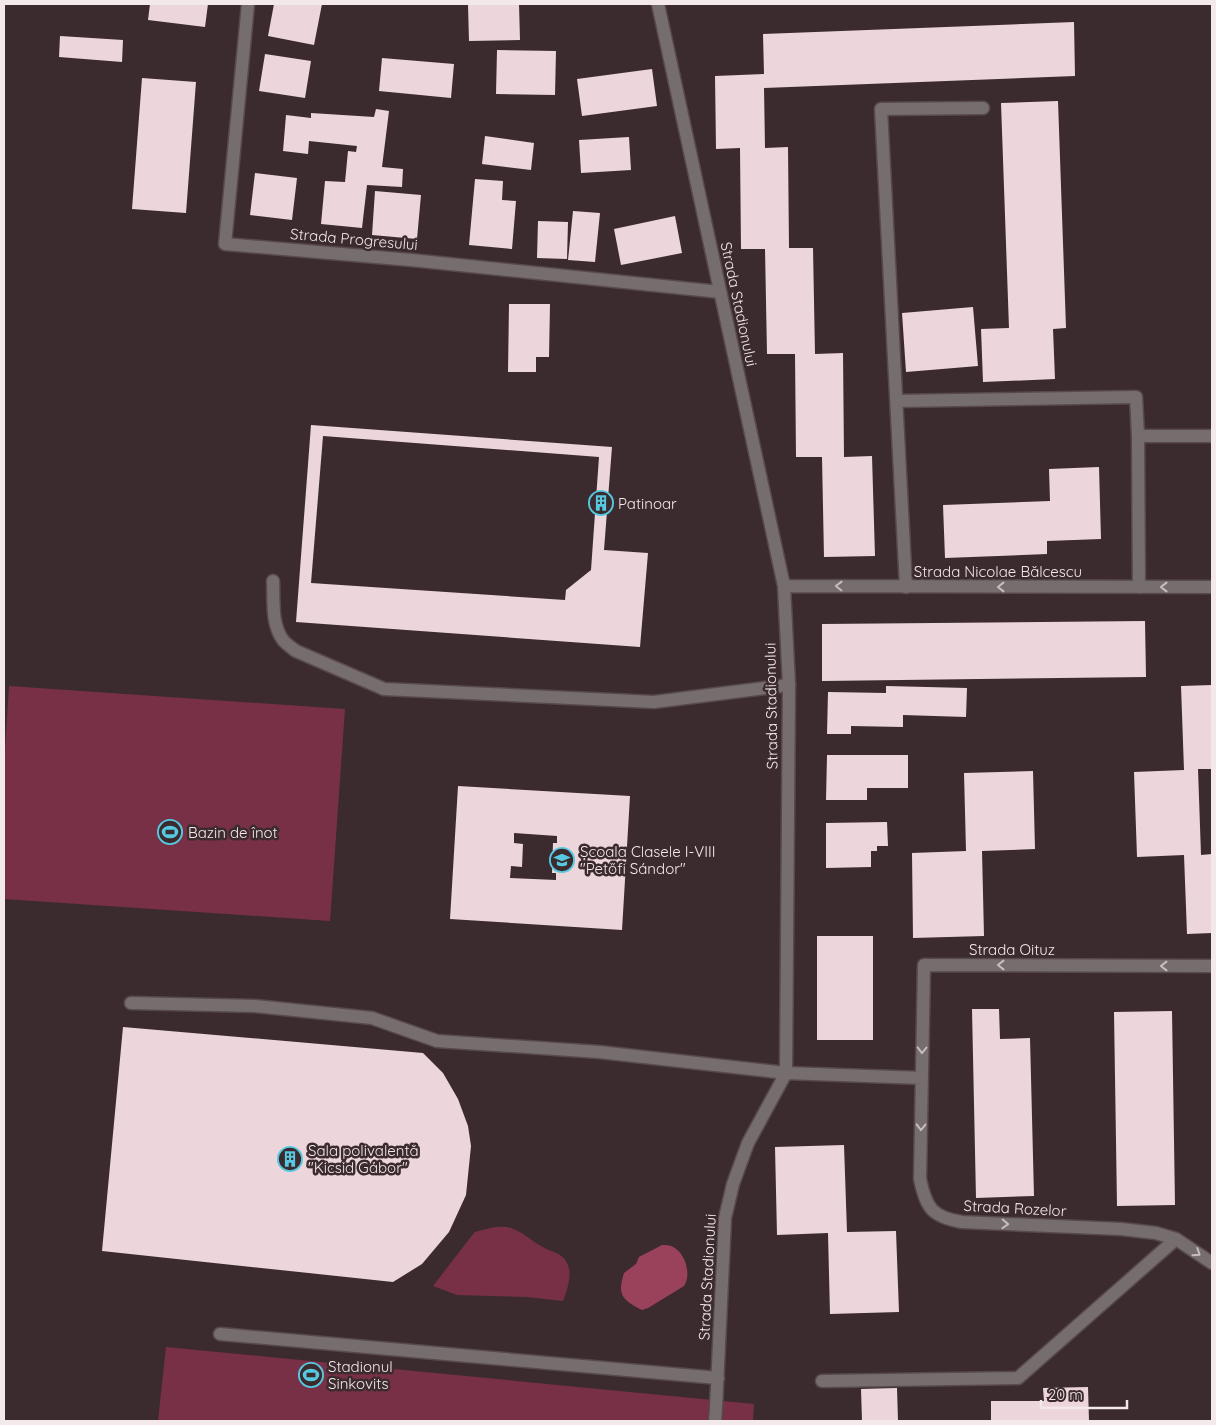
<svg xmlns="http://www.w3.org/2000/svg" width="1216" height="1425" viewBox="0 0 1216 1425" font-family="Quicksand,sans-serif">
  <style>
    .green { fill: #783046 }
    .water { fill: #9a425c }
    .building { fill: #ecd6db; fill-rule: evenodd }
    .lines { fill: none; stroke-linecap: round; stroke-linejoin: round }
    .lane-casing { stroke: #58494d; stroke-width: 15 }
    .street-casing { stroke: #58494d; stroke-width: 15 }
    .lane { stroke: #766d6e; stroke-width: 12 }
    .street { stroke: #766d6e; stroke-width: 12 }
    .oneway { stroke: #c7bdbf }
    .labels { text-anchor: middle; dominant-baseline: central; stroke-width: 5; stroke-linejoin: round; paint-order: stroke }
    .street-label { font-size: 15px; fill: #f3e8ea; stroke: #3b2b2f }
    .poi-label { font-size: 15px; fill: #f3e8ea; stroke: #3b2b2f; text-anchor: start }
  </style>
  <rect width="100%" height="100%" fill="#3b2b2f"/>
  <path class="green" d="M9 686 345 709 330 921 4 899V765Z
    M495 1227C500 1227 506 1226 511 1228 523 1232 530 1240 541 1246 550 1252 562 1252 567 1263 573 1274 567 1290 563 1301L527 1297 457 1295 433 1286 470 1238 475 1232Z
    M166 1347 754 1404 753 1421H158Z"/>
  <path class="water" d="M662 1245C665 1245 668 1245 671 1246 685 1251 692 1274 684 1286L648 1308 642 1310C622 1300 617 1295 624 1273L636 1264 639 1257Z"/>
  <path class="building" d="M150 4H208L205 27 148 20Z
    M274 4H322L314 45 268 36Z
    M519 4 520 40 469 41 468 5Z
    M1074 22 1075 76 764 88 765 148 788 147 789 248H813L815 354 843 353 844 457 872 456 875 556 824 557 822 457H796L795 354H767L765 249H741L740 148 716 149 715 76 764 74 763 34Z
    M60 36 123 40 122 62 59 57Z
    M497 50 556 51 555 95 496 94Z
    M265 54 311 61 305 98 259 91Z
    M382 58 454 64 451 98 379 91Z
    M652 69 657 106 582 116 577 79Z
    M142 78 196 82 186 213 132 209Z
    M1058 101 1066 328 1053 329 1055 379 983 382 981 329 1009 328 1001 103Z
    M376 109 389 111 382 167 403 169 402 187 367 185 362 228 321 224 325 181 345 182 348 151 356 152 357 146 309 141 308 154 283 151 286 115 311 118V113L374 117Z
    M485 136 534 143 531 170 482 164Z
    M629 137 631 170 581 173 579 140Z
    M255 173 297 178 292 220 250 215Z
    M475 179 503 181 502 200 516 201 512 249 469 245Z
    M375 191 421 195 417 239 372 235Z
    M573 211 600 213 595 262 568 260Z
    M675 216 682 253 621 265 614 229Z
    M538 221 568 222 567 259 537 258Z
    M509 304H550L549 357H536V372H508Z
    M973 307 978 366 906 372 902 313Z
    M311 425 612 447 604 550 648 553 640 647 296 622ZM323 436 599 457 591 570 566 590 565 600 311 583Z
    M1099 467 1101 539 1047 541V554L945 558 943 505 1050 501 1049 469Z
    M1145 621 1146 677 822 681V624Z
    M1212 685V769H1198L1201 855 1212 854V933L1187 934 1184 855 1137 857 1134 772 1184 770 1181 686Z
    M886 686 967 688 966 717 903 715V727L851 726V734H827L828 692 886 693Z
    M827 755H908V788H867V800H826Z
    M1033 771 1035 849 982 851 984 936 913 938 912 853 966 851 964 773Z
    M458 786 630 796 622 930 450 919ZM514 833 557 836V843H553L552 873H556V880L510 878 511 866 522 867 523 844 514 843Z
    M887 822 888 846H877V851H871V867L826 868V823Z
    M817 936H873V1040H817Z
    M972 1009H999L1000 1039 1030 1038 1034 1196 976 1198Z
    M1172 1011 1175 1205 1117 1206 1114 1012Z
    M123 1027 423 1053 443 1073 458 1099 468 1126 471 1146 466 1195 449 1232 422 1264 393 1282 102 1251Z
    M844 1145 847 1232 896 1231 899 1312 830 1314 828 1233 777 1235 775 1147Z
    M1088 1387 1089 1421H991V1401H1044L1043 1388Z
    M897 1388 898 1421H862L861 1389Z"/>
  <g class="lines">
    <defs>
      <path id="lane" d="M897 401 1136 397 1138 436 1139 587
        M1138 436H1212
        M273 581C274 600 271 624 283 640 286 644 292 648 296 651L384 689 654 702 789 685
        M906 587 881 109 983 108
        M131 1003 255 1006 372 1018 437 1041 599 1052 786 1073
        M715 1421 716 1408"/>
      <path id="street" d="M248 4 225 244 411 260 720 292
        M658 4 784 586 789 685 786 1073 748 1143 733 1184 725 1218 716 1408
        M784 586 1212 587
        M1212 966 924 965 920 1179C926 1208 932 1217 962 1222L1121 1229 1156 1233 1176 1239 1212 1263
        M786 1073 922 1078
        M220 1334 718 1378
        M822 1381 1018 1378 1176 1239"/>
    </defs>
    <use href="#lane" class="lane-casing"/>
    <use href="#street" class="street-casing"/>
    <use href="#lane" class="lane"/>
    <use href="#street" class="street"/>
  </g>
  <defs><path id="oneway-chevron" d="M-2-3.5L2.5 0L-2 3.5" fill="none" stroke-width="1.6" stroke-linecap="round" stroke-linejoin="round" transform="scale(1.25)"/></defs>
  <g class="oneway">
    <use href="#oneway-chevron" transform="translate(839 586) rotate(-179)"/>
    <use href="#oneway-chevron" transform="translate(1001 587) rotate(180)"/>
    <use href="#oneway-chevron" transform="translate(1164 587) rotate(180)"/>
    <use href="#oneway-chevron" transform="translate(1001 965) rotate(-180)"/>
    <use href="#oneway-chevron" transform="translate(1164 966) rotate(-180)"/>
    <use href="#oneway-chevron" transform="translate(922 1050) rotate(91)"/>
    <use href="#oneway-chevron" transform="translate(921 1127) rotate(91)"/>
    <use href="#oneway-chevron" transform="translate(1005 1224) rotate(2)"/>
    <use href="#oneway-chevron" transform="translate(1197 1253) rotate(33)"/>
  </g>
  <defs>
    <symbol id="building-ring" viewBox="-11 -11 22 22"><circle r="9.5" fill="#3b2b2f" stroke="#56c9e1" stroke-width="1.5"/><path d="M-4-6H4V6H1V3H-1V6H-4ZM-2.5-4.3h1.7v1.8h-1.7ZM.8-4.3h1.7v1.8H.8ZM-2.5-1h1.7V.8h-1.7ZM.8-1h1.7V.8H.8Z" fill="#56c9e1"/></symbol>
    <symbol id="stadium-ring" viewBox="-11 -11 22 22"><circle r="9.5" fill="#3b2b2f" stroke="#56c9e1" stroke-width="1.5"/><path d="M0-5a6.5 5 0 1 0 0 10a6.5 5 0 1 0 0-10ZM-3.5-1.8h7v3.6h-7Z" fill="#56c9e1"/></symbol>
    <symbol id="school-ring" viewBox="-11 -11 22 22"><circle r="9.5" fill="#3b2b2f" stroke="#56c9e1" stroke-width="1.5"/><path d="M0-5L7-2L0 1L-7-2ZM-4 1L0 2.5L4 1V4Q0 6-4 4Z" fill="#56c9e1"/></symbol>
  </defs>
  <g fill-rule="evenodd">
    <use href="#building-ring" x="587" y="489" width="28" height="28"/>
    <use href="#stadium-ring" x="156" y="818" width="28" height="28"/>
    <use href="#school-ring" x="548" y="846" width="28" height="28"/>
    <use href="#building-ring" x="276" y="1145" width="28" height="28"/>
    <use href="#stadium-ring" x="297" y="1361" width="28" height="28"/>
  </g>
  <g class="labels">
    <g class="street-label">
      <text transform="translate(354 239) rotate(5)">Strada Progresului</text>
      <text transform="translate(739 304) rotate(78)">Strada Stadionului</text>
      <text x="998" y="571">Strada Nicolae Bălcescu</text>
      <text transform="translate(771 706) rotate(-91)">Strada Stadionului</text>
      <text x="1012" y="949">Strada Oituz</text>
      <text transform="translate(1015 1208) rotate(3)">Strada Rozelor</text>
      <text transform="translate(707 1277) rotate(-87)">Strada Stadionului</text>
    </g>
    <g class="poi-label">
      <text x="618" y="503">Patinoar</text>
      <text x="188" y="832">Bazin de înot</text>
      <text x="580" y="851">Școala Clasele I-VIII<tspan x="580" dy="17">"Petőfi Sándor"</tspan></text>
      <text x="308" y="1150">Sala polivalentă<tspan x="308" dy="17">"Kicsid Gábor"</tspan></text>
      <text x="328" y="1366">Stadionul<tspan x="328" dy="17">Sinkovits</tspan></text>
    </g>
  </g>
  <rect width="1216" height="1425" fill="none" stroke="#f3e8ea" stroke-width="10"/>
  <path d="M1041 1400v8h86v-8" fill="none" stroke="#f3e8ea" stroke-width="2.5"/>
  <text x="1048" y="1400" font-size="15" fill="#f3e8ea" stroke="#3b2b2f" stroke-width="4" paint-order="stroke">20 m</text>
</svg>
